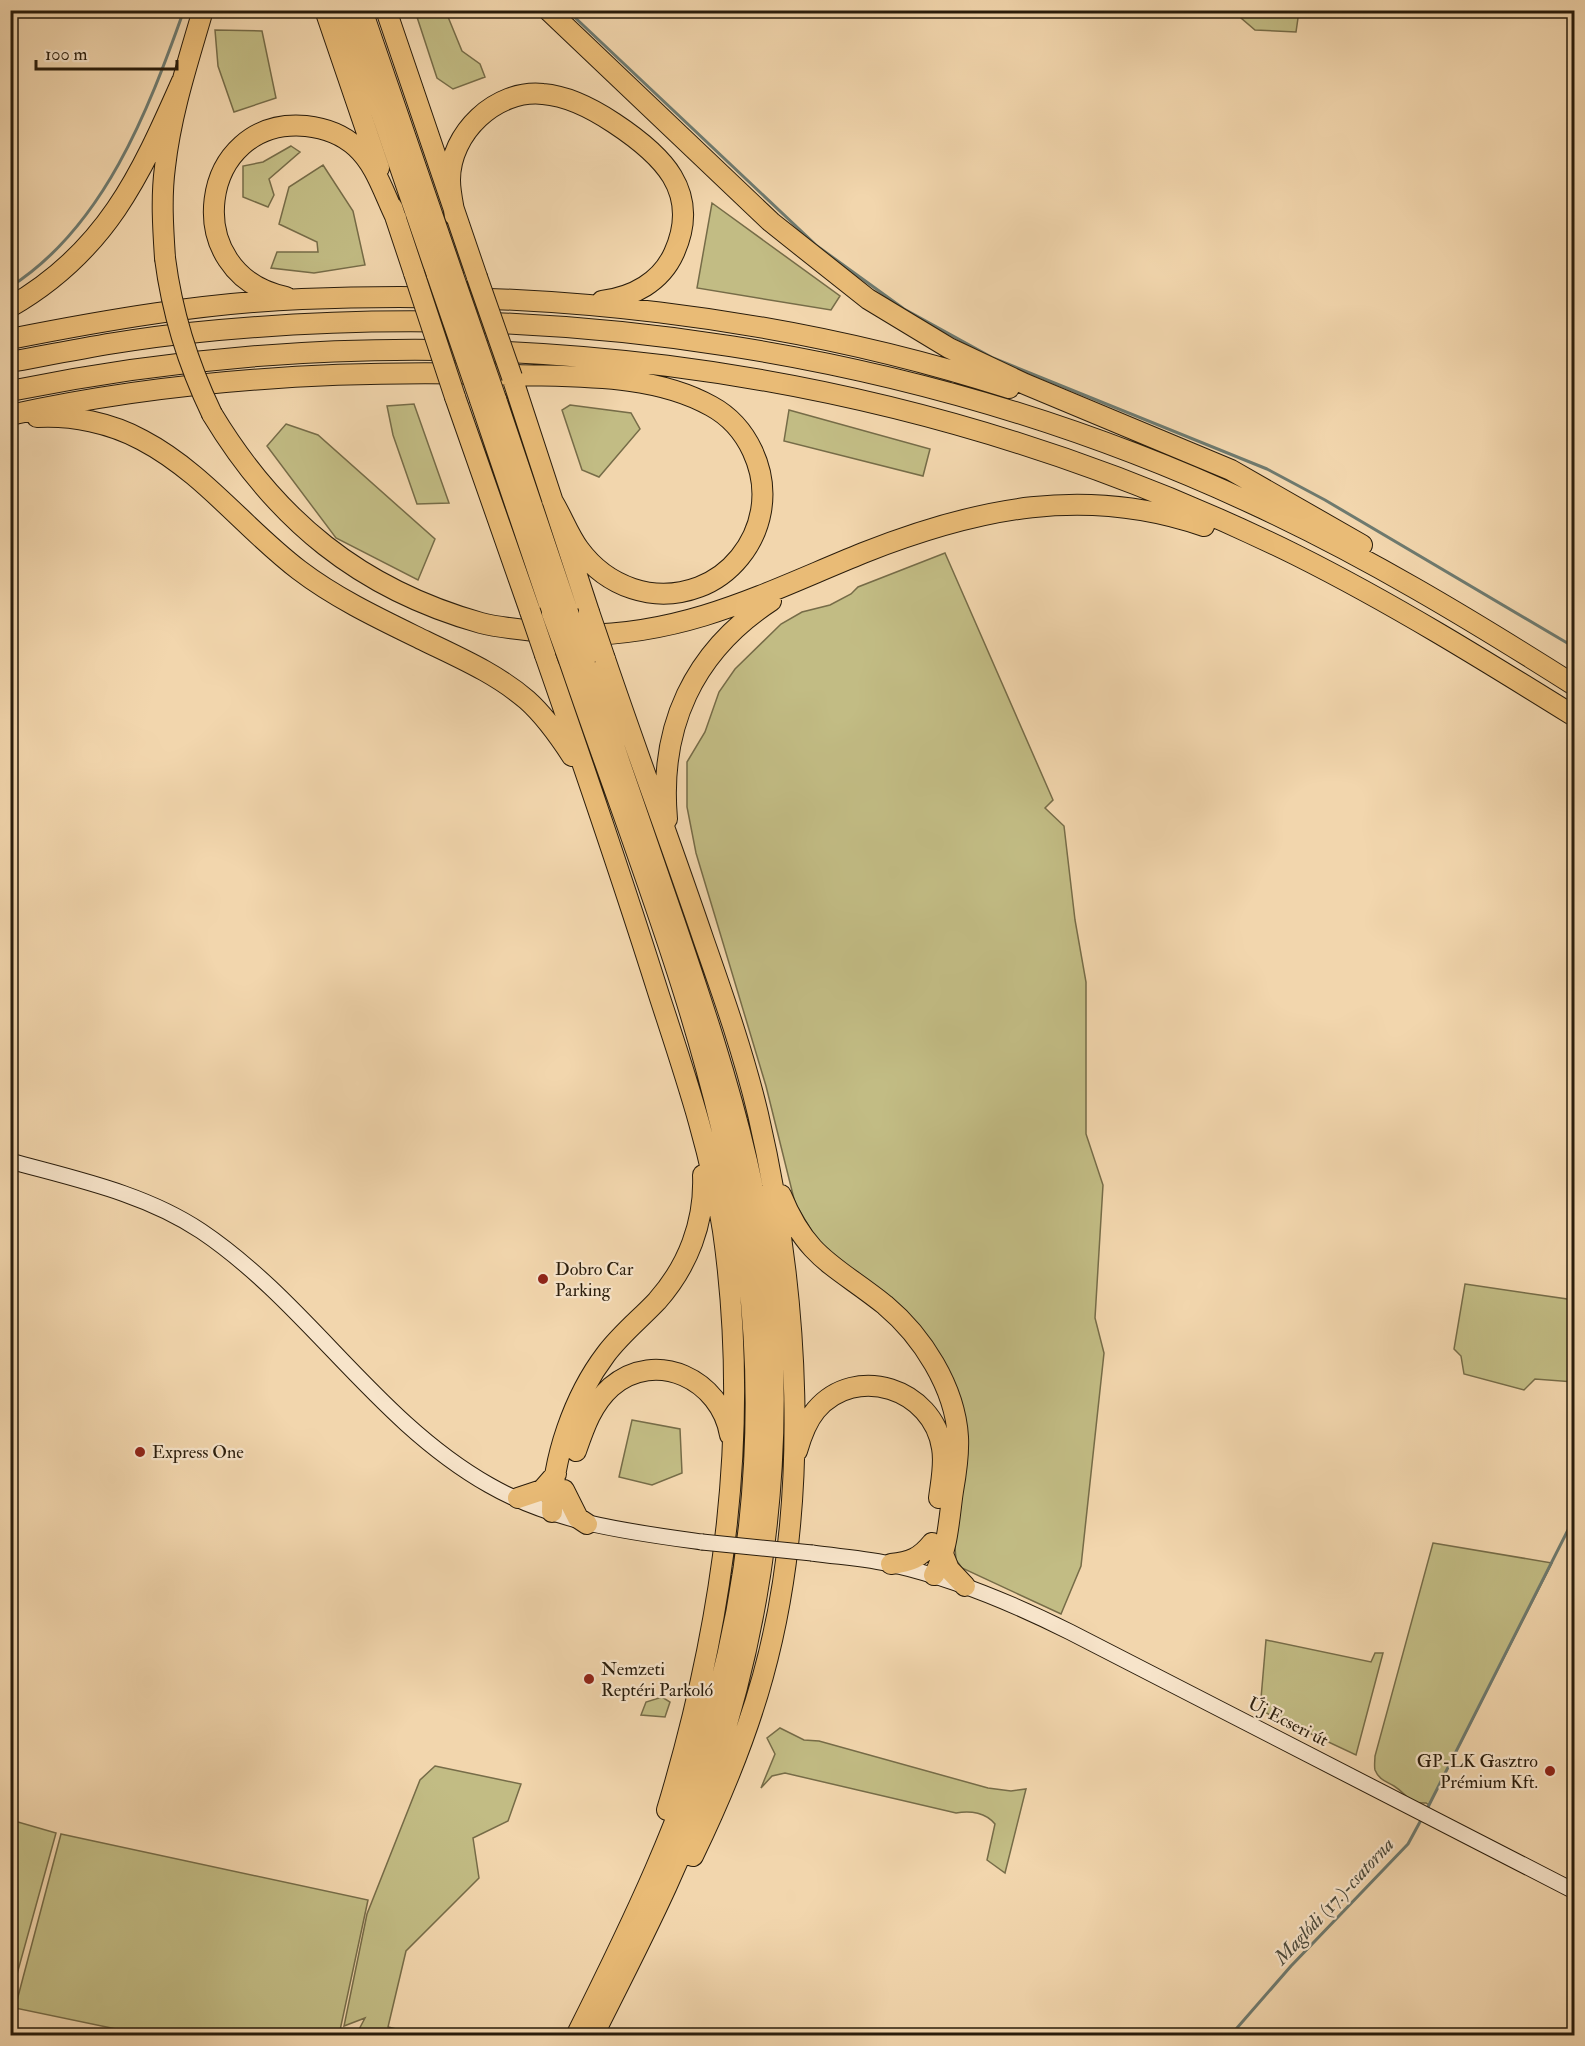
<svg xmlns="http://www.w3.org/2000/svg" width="1585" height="2046" viewBox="0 0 1585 2046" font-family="'IM FELL Double Pica',serif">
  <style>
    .green { fill: #c2bc84; stroke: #766c48; stroke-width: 1.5 }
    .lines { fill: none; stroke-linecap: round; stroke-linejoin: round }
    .stream { stroke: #6e7a6f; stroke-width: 3 }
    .secondary-casing { stroke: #291c0b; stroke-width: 17 }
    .highway-casing { stroke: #291c0b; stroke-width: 22 }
    .secondary { stroke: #f7e4ca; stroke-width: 15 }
    .highway { stroke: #e9bb76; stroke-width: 20 }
    .secondary-bridge-casing { stroke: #291c0b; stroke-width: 17; stroke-linecap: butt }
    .highway-bridge-casing { stroke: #291c0b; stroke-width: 22; stroke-linecap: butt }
    .secondary-bridge { stroke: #f7e4ca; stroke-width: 15 }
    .highway-bridge { stroke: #e9bb76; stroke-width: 20 }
    .poi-dot { fill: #8f2418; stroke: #f7e4ca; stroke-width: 2 }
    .labels { text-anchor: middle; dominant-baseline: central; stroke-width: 4.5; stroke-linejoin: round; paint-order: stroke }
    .poi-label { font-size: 18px; fill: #291c0b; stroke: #f7e4ca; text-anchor: start }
    .street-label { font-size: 18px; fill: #291c0b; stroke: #f7e4ca }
    .water-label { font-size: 20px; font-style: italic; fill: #4c4b3d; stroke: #f7e4ca }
  </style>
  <rect width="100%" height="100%" fill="#f2d6ad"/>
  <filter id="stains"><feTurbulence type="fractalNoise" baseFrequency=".00333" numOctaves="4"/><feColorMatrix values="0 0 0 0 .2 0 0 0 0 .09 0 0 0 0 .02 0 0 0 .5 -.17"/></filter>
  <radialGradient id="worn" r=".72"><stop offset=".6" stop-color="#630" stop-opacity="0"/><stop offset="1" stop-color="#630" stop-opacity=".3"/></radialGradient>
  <path class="green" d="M1244 11H1299L1296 32 1255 30 1241 18Z
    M446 12 462 51 480 64 485 77 453 89 437 78 417 17Z
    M215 30 262 31 276 98 234 112 218 66Z
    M291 146 300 152 269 179 274 195 268 207 243 197V166L263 162Z
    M323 165 353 211 365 265 314 273 271 268 277 252H318L317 242 279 224 289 187Z
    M712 203 840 296 831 310 697 288Z
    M414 404 449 503 417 504 393 435 387 406Z
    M570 405 631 413 640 429 599 477 582 470 562 410Z
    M789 410 930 449 923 476 784 441Z
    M286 424 318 435 435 539 418 580 336 538 267 446Z
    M945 553 1053 800 1045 808 1064 826 1075 920 1086 982V1134L1103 1185 1095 1318 1104 1353 1081 1566 1061 1614 962 1568 956 1560 955 1547 966 1425 961 1400 938 1352 919 1326 818 1242 795 1203 766 1086 696 853 687 807V762L705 732 719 692 735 669 781 624 802 612 830 605 851 594 858 587Z
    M1465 1284 1574 1300V1382L1535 1379 1524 1390 1464 1374 1461 1356 1454 1349Z
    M632 1420 680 1429 682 1473 652 1485 619 1477Z
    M1433 1543 1552 1563 1429 1805 1426 1803C1408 1804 1407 1794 1394 1786 1386 1781 1379 1780 1375 1770 1374 1766 1375 1760 1375 1756Z
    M1266 1640 1371 1662 1375 1653H1383L1356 1755 1260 1710Z
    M662 1697 670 1702 665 1717 641 1715 646 1702Z
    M780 1728 804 1740 819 1741 988 1788 1011 1791 1026 1789 1005 1873 987 1860 995 1824C986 1813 971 1810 956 1813L785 1773 772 1776 761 1788 775 1754 767 1738Z
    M435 1766 521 1784 508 1821 473 1838 479 1878 406 1951 388 2027 421 2035H356L365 2018 344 2026 367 1914 420 1780Z
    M11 1820 56 1833 11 1996H10Z
    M61 1834 368 1900 339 2035H145L15 2008Z"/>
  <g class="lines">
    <path class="stream" d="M567 10 817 246 904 309 993 358 1267 469 1325 500 1574 647
      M10 287C104 227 148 111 184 10
      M1426 1811 1574 1518
      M1230 2036 1291 1966 1408 1844 1421 1820"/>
    <defs>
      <path id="secondary" d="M10 1161C75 1179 144 1193 201 1231 308 1303 376 1421 489 1485 555 1523 629 1532 702 1542
        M812 1553C839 1557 867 1558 894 1565 955 1579 1014 1604 1070 1632L1574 1891"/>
      <path id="highway" d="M325 10 379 168
        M346 10 437 275
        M362 10 453 275
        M386 10 477 277
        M548 10 771 222 868 299 949 348 1025 384 1231 470 1362 545
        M392 207 414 273
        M455 216C453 204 450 192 450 180 450 133 496 89 543 94 569 96 593 109 614 123 661 154 702 191 674 253 661 282 633 297 602 301
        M165 258C163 228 161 197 165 167 171 113 188 62 203 10
        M286 297C177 275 198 116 306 126 324 128 342 134 356 147 376 165 384 194 396 218
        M10 307C106 252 140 176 182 81
        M10 339C106 320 204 303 302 299 539 289 782 315 1009 388
        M10 362C70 351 129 339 189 333 551 295 921 350 1251 503 1364 555 1470 619 1574 685
        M512 377 589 612
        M10 391C447 302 896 358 1296 555 1392 603 1484 660 1574 716
        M455 397 530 611
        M496 399 568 612
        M480 400 552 613
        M212 414C276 520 360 589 481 623 504 629 529 630 553 633
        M10 415C177 378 347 369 517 375 580 377 654 374 711 406 748 426 768 471 761 511 755 545 731 575 699 587 654 604 607 587 579 549 568 534 562 516 552 500
        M37 417C72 415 111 423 142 440 203 472 245 529 299 570 337 599 382 620 425 641 460 658 497 674 527 700 545 716 559 736 572 756
        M582 635C689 634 767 592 863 553 977 508 1085 485 1204 526
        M545 655C584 767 623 881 659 995 684 1072 711 1150 723 1231 751 1428 724 1621 667 1810
        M605 659C637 753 672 847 704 941 724 998 744 1055 758 1114 799 1291 812 1499 763 1676 746 1738 721 1798 693 1856
        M569 660C632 845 709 1031 741 1225 767 1381 758 1544 717 1697 685 1815 631 1926 576 2036
        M585 660C614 747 644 833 674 920 701 999 728 1079 747 1161 793 1361 778 1572 714 1766 684 1860 637 1948 593 2036
        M667 819C659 727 693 652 771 601
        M781 1195C807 1259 835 1265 885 1305 922 1336 955 1387 958 1437 959 1455 956 1474 953 1491 949 1518 948 1551 934 1575
        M576 1451C584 1428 592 1404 611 1387 656 1348 721 1380 730 1435
        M797 1451C801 1437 806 1422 816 1410 856 1363 933 1389 942 1448 945 1464 941 1482 939 1498
        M564 1490 578 1518 587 1524
        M518 1498 542 1490 556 1474
        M552 1512C552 1459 574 1396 606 1354 621 1334 640 1319 657 1301 688 1266 705 1222 703 1175
        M943 1554 949 1569 965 1586
        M891 1564C910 1562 920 1558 932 1543"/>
    </defs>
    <use href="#secondary" class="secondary-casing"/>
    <use href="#highway" class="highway-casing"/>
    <use href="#secondary" class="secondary"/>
    <use href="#highway" class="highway"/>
    <defs>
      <path id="secondary-bridge" d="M702 1542 812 1553"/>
      <path id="highway-bridge" d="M165 258C172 313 188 364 212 414
        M414 273 455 397
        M437 275 480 400
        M453 275 496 399
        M477 277 512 377
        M530 611 545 655
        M568 612 585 660
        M589 612 605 659
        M552 613 569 660"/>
    </defs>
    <use href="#secondary-bridge" class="secondary-bridge-casing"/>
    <use href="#highway-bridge" class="highway-bridge-casing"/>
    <use href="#secondary-bridge" class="secondary-bridge"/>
    <use href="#highway-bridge" class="highway-bridge"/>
  </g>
  <g class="poi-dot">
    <circle cx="543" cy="1279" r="6"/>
    <circle cx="140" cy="1452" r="6"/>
    <circle cx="589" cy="1679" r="6"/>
    <circle cx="1550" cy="1771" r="6"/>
  </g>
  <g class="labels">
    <g class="poi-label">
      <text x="555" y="1269">Dobro Car<tspan x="555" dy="21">Parking</tspan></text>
      <text x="152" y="1452">Express One</text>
      <text x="601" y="1669">Nemzeti<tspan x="601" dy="21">Reptéri Parkoló</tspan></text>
      <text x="1538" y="1761" text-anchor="end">GP-LK Gasztro<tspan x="1538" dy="21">Prémium Kft.</tspan></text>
    </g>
    <g class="street-label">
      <text transform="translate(1288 1722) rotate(27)">Új Ecseri út</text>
    </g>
    <g class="water-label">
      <text transform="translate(1334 1901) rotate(-47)">Maglódi (17.)-csatorna</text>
    </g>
  </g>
  <rect width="1585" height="2046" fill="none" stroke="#f2d6ad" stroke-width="36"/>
  <rect x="12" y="12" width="1561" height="2022" fill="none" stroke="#291c0b" stroke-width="3"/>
  <rect x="18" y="18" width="1549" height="2010" fill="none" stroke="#291c0b" stroke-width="1.5"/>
  <path d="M36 60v9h141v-9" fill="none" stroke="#291c0b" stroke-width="3"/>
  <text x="45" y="60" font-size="18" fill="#291c0b" stroke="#f7e4ca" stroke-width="4.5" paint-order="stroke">100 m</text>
  <rect width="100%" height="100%" filter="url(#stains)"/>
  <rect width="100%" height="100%" fill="url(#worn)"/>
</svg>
